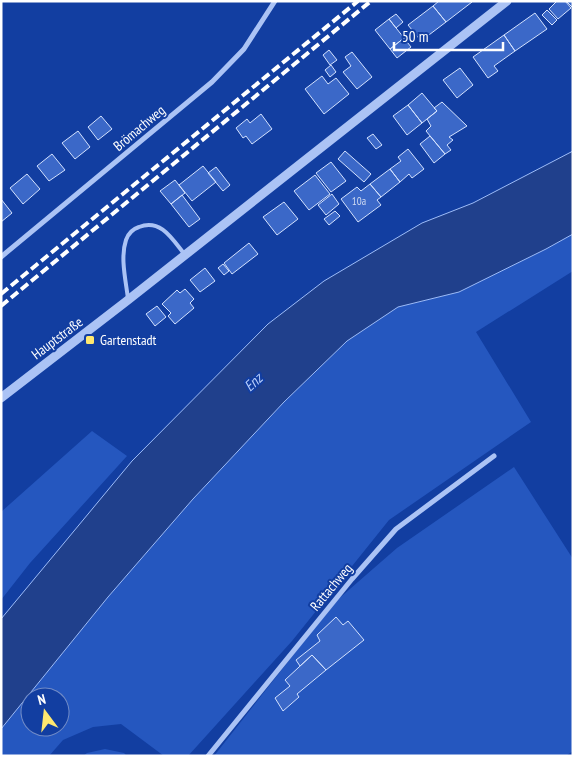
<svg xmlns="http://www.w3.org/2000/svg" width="574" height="757" viewBox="0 0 574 757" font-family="'PT Sans Narrow',sans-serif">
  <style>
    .green { fill: #2557bf; fill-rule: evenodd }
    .water { fill: #20408c; stroke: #9dbcf8 }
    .building { fill: #3b68c8; stroke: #d4e2fe }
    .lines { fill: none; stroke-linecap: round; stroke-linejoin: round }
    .service { stroke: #abc3f5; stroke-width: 4 }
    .minor { stroke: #abc3f5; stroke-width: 5 }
    .tertiary { stroke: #abc3f5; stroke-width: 9 }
    .rail { stroke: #fff; stroke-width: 4; stroke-dasharray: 9 4; stroke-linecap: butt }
    .poi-dot { fill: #ffe86f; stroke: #123ea1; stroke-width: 2 }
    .labels { text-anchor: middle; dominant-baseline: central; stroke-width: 4; stroke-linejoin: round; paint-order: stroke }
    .number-label { font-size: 11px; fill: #ced9f1 }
    .street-label { font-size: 14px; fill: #fff; stroke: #123ea1 }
    .poi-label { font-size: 14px; fill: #fff; stroke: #123ea1; text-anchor: start }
    .water-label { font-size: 15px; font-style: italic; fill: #b8cefb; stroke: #123ea1 }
  </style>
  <rect width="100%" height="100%" fill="#123ea1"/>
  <path class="green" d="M573 234V271L476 332 531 422 389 520 292 641 188 756H164L121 724 93 727 63 740 49 756H1V729L108 597 193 499 284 402 347 341 398 307 459 292 546 249ZM30 697H60V727H30Z
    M92 431 127 456 30 563 1 600V512Z
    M514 467 573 559V751L566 756H214L335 602 397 548Z
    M105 749 124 753 127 756H83L87 753Z"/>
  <path class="water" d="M573 151V234L546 249 459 292 398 307 347 341 284 402 193 499 108 597 1 729V619L132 461 268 324 324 281 422 223 473 203Z"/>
  <path class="building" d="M439 1H471L472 2 446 22 433 6Z
    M557 1H565L571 8 558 19 549 9Z
    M566 1H573V8Z
    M433 6 446 22 421 41 408 25Z
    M547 10 557 20 552 25 542 15Z
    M535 13 547 29 515 51 504 35Z
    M396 14 403 22 396 28 389 19Z
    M389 19 404 38 390 49 375 30Z
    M504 35 515 51 494 66 498 71 488 78 473 57Z
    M404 38 411 47 397 58 390 49Z
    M329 50 337 60 330 65 323 55Z
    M352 52 372 77 357 89 343 72 351 66 345 57Z
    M331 65 336 72 330 77 325 70Z
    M460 68 473 85 457 98 443 80Z
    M322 76 328 84 336 78 349 94 324 114 305 89Z
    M422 93 437 111 422 123 408 105Z
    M442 102 467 126 449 137 453 140 447 145 451 150 445 154 426 131 431 126 427 119 437 111 434 108Z
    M408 105 422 123 407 135 393 116Z
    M261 114 272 129 252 144 246 136 243 138 236 128 247 119 250 123Z
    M101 116 112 129 98 140 88 127Z
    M78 131 90 147 75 159 62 143Z
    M373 134 382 145 376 149 367 138Z
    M430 136 445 154 434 163 420 144Z
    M408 149 424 169 412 178 409 174 400 182 390 169 401 161 398 157Z
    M345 151 371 174 364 182 338 159Z
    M52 154 65 170 49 181 37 166Z
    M331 162 346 181 331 192 316 173Z
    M203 166 216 182 192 201 179 185Z
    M216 167 230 185 223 191 208 173Z
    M390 169 400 182 381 197 370 184Z
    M27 174 40 189 23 204 10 188Z
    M315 175 330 194 309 210 294 191Z
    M175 180 185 193 171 204 160 191Z
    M370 184 381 197 377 200 381 205 358 222 341 199 357 187 361 191Z
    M332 194 339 204 326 215 318 205Z
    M182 195 200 219 189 227 171 204Z
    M1 199 12 213 1 222Z
    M284 202 298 219 277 235 263 217Z
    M335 211 340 216 329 225 324 219Z
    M249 243 258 254 232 274 224 263Z
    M223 264 229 271 224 275 218 268Z
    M205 268 215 281 200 292 190 280Z
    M185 289 194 299 190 303 194 308 175 324 168 316 171 313 162 304 177 290 180 293Z
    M157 306 166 317 155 326 146 314Z
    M336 617 343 625 348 621 364 640 326 670 312 655 300 666 296 660 320 641 317 635Z
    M312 655 326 670 297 694 299 697 283 711 275 698 290 686 285 680Z"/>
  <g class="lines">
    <path class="service" d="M128 299C126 281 120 258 126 240 128 234 133 229 139 227 161 218 173 240 185 255"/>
    <path class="minor" d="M1 257 212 82 244 49 275 1
      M208 756 352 579 396 529 494 456"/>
    <path class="tertiary" d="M1 398 128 300 507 1"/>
    <path class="rail" d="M1 294 358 1
      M1 306 371 1"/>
  </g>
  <rect class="poi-dot" x="85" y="335" width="10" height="10" rx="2.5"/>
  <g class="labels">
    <g class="number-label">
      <text x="359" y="201">10a</text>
    </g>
    <g class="street-label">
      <text transform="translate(139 128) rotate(-40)">Brömachweg</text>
      <text transform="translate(57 338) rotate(-37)">Hauptstraße</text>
      <text transform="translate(331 587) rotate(-50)">Rattachweg</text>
    </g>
    <g class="poi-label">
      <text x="100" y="340">Gartenstadt</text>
    </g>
    <g class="water-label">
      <text transform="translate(253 382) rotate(-43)">Enz</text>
    </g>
  </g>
  <rect width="574" height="757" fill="none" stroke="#ffffff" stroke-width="5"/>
  <g transform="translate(45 712) rotate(345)"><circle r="24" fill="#123ea1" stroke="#718bc7"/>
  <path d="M0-4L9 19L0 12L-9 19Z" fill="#ffe86f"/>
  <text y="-8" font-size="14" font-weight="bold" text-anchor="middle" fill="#ffffff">N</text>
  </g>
  <path d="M394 42v8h109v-8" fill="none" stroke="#ffffff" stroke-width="2.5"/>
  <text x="402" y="42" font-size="15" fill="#ffffff" stroke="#123ea1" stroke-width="4" paint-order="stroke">50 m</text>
</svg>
